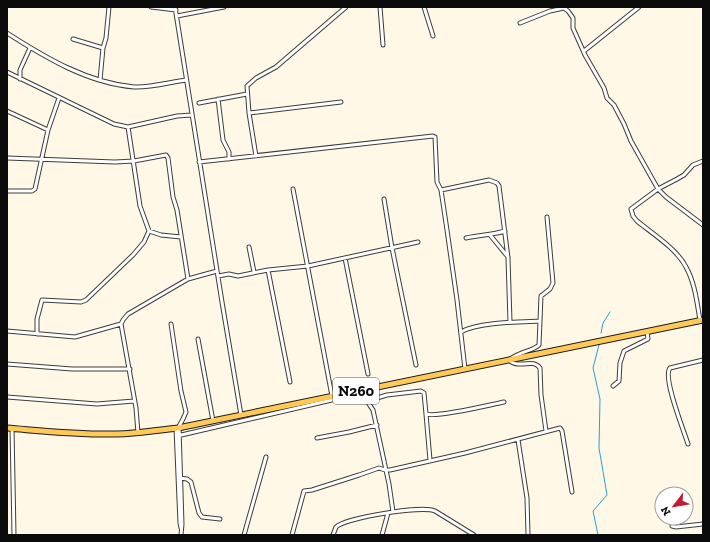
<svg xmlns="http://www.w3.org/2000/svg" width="710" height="542" viewBox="0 0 710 542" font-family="'Zilla Slab',serif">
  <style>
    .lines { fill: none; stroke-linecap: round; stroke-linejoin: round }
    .stream { stroke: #2a9ed6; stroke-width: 1 }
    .street-casing { stroke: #3d3d3d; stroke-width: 5 }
    .primary-casing { stroke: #1b1b1b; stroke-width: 7 }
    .street { stroke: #fff; stroke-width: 3 }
    .primary { stroke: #ffc957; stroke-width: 5 }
    .labels { text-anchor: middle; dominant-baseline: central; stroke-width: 4; stroke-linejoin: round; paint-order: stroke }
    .shield { fill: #fff; stroke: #545454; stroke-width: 1 }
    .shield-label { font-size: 15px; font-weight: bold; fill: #0a0a0a }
  </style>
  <rect width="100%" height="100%" fill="#fff8e7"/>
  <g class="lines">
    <path class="stream" d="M601 333 603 323 610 312
      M598 535 593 511 607 495 599 448 600 399 593 368 599 345"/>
    <defs>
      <path id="street" d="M151 7 176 10
        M175 7 222 302 241 415
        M380 7 383 45
        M424 7 433 36
        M177 16 224 7
        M520 23 550 11 564 8 568 11 573 18V28L585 55 604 88 607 98 614 105 624 124 631 141 658 189 666 197 703 225
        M7 33C46 58 88 83 134 87 149 88 171 82 186 80
        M73 39 103 48 100 80
        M103 48 106 38 109 7
        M584 51 639 7
        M7 72 114 124 128 127 177 116 192 115
        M20 79V70L30 48
        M218 99 223 140 229 152V159
        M199 103 247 94
        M7 111 48 130
        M249 113 341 102
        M256 156 249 113 247 86 256 78 276 67 346 7
        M7 158 115 162 134 161 166 155 168 158 173 197 177 210 188 279
        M199 162 433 136 435 137 437 182 441 190 447 230 457 300 465 369
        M293 189 332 396
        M441 190 489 180 497 183 499 186 508 258 510 322
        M7 191H32L35 189 48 130 59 98
        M384 199 392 248 416 365
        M149 231 161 235 181 237
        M490 235 508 257
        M466 238C479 235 492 235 505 231
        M249 247 254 272
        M345 258 368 374
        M268 270 290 382
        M218 276 229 274 238 276 268 270 308 266 418 242
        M700 320C697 303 695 283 686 267 677 249 653 234 637 221L633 216 631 209 658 189 677 179 684 175 693 165 703 161
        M171 324 181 391 186 412 183 419 178 428
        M7 331 75 337 121 324
        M461 332C478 322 520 322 540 321
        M37 334V319L42 300 81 302 86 300 133 255 144 242 149 231 140 206 128 127
        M198 339 213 421
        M7 364 72 369H130
        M613 386 619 381 620 363 624 351 648 339 647 331
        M348 396 367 401 373 410 389 484 393 512
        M7 397 97 404 134 401
        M367 401 387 395 421 391 424 393 426 414C437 418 489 405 504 402
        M426 414 430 460
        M179 427 182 524 181 535
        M12 428 14 535
        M176 428 180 523 181 528
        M546 431 541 395 540 368C534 360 527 365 518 364 514 364 511 362 509 360 518 352 533 351 539 345L541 296 550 289 553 283 547 217
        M138 433 136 408 121 324 123 320 128 314 188 279 217 271
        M177 436 349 396
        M317 438 349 432 377 425
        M518 440 527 498 528 535
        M688 444C684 431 662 377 670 368L703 360
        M180 478 187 479 191 482 199 513 202 517 220 519
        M672 526 676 527 703 524
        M244 535 266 457
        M292 535 304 491 312 490 359 475 379 468 385 470H390L465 453 560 428 562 431 572 492
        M333 535 336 527C345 518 422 505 435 511L474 535
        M382 535 388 513"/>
      <path id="primary" d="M7 428C44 431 80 435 117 434 137 434 157 430 178 428L703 320"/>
    </defs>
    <use href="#street" class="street-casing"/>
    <use href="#primary" class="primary-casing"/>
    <use href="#street" class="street"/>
    <use href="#primary" class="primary"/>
  </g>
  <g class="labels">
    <rect class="shield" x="333" y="378" width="46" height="26" rx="3"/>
    <g class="shield-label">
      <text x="356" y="391">N260</text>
    </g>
  </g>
  <rect width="710" height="542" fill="none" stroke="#0a0a0a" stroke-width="16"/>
  <g transform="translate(674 506) rotate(239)"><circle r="19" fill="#ffffff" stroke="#9d9d9d"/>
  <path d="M0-3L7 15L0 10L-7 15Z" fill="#c21a2f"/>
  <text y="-6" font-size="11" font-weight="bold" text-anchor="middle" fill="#0a0a0a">N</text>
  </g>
</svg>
